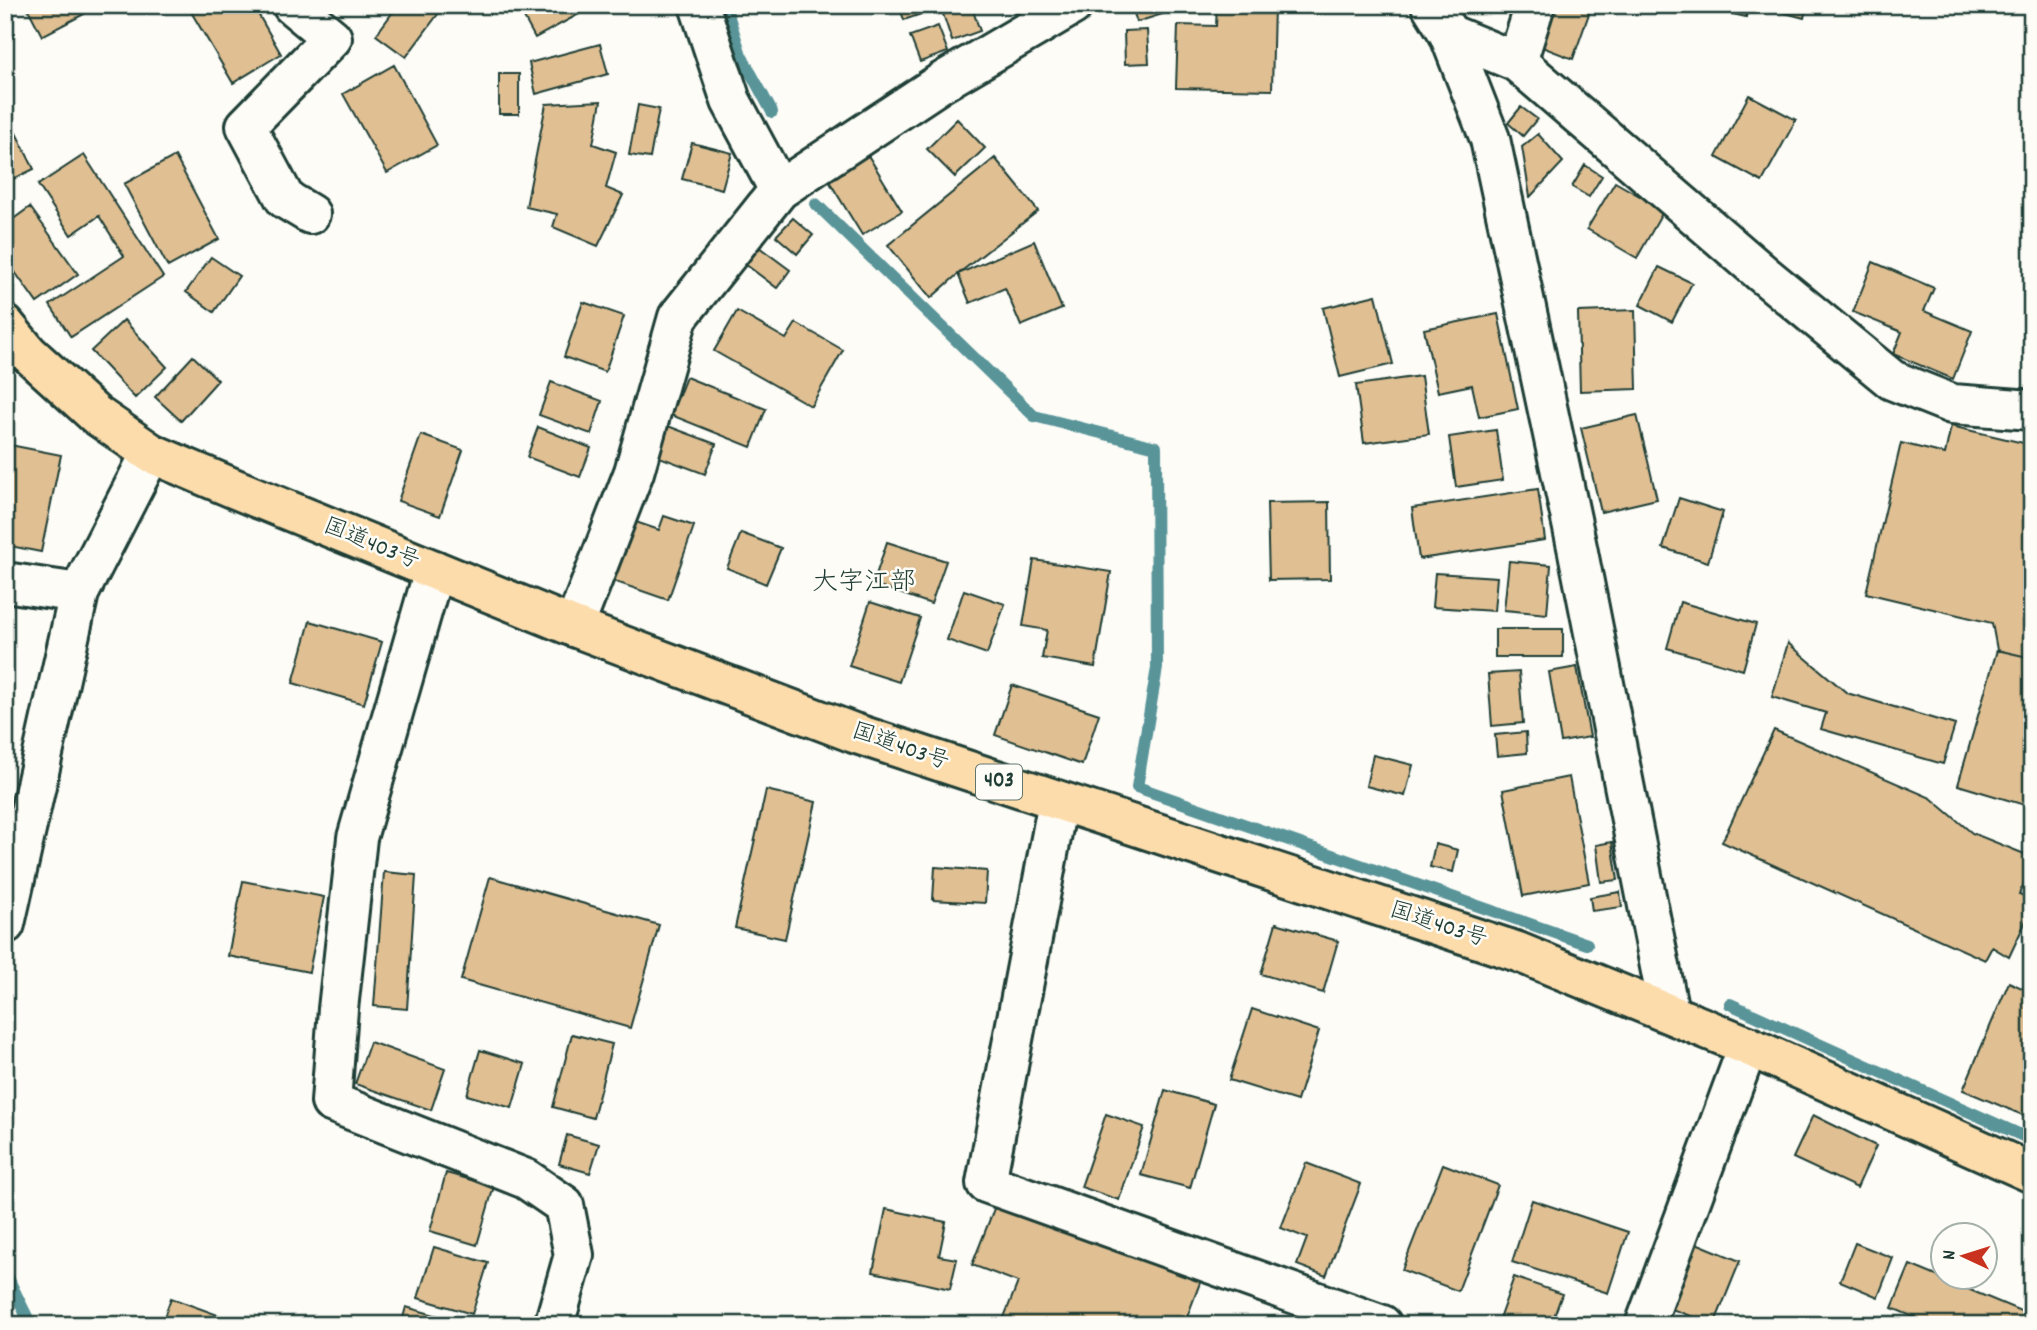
<svg xmlns="http://www.w3.org/2000/svg" width="2037" height="1330" viewBox="0 0 2037 1330" font-family="Dekko,'Klee One',sans-serif">
  <style>
    .lines { fill: none; stroke-linecap: round; stroke-linejoin: round }
    .stream { stroke: #599498; stroke-width: 12 }
    .building { fill: #e0bf93; stroke: #1f3d34; stroke-width: 2 }
    .street-casing { stroke: #1f3d34; stroke-width: 44 }
    .secondary-casing { stroke: #1f3d34; stroke-width: 44 }
    .highway-casing { stroke: #1f3d34; stroke-width: 44 }
    .street { stroke: #fdfcf7; stroke-width: 38 }
    .secondary { stroke: #fdfcf7; stroke-width: 38 }
    .highway { stroke: #fddcac; stroke-width: 38 }
    .labels { text-anchor: middle; dominant-baseline: central; stroke-width: 5; stroke-linejoin: round; paint-order: stroke }
    .shield { fill: #fdfcf7; stroke: #62766e; stroke-width: 2 }
    .shield-label { font-size: 21px; font-weight: bold; fill: #1f3d34 }
    .street-label { font-size: 23px; fill: #1f3d34; stroke: #fdfcf7 }
    .quarter-label { font-size: 26px; fill: #1f3d34; stroke: #fdfcf7 }
  </style>
  <rect width="100%" height="100%" fill="#fdfcf7"/>
  <filter id="ink" filterUnits="userSpaceOnUse"><feTurbulence type="fractalNoise" baseFrequency=".0143" numOctaves="2"/><feDisplacementMap in="SourceGraphic" scale="14" xChannelSelector="R" yChannelSelector="G"/><feConvolveMatrix kernelMatrix="1 2 1 2 8 2 1 2 1" color-interpolation-filters="sRGB"/></filter>
  <g filter="url(#ink)">
    <g class="lines">
      <path class="stream" d="M725 5 741 55 772 112
        M816 204 1034 416 1156 447 1157 668 1137 787 1587 944
        M1730 1004 2032 1140
        M5 1272 31 1325"/>
    </g>
    <path class="building" d="M26 5H80L84 14 42 36Z
      M187 5H253L281 54 233 83Z
      M398 5 444 6 406 57 376 35Z
      M517 5H577L581 13 535 38Z
      M899 5H947L904 20Z
      M971 5 980 31 952 41 943 14Z
      M1131 5H1173L1175 10 1137 22Z
      M1217 5H1274L1272 90 1176 88 1178 25 1216 26Z
      M1557 5H1592L1573 59 1542 47Z
      M1721 5H1749L1746 17 1720 11Z
      M1764 5H1807L1804 18 1763 7Z
      M938 26 948 52 920 62 910 36Z
      M1147 30 1149 63 1125 64 1124 31Z
      M600 44 608 74 536 94 529 63Z
      M394 65 437 145 387 173 343 94Z
      M499 74H519V114H499Z
      M1749 95 1796 120 1762 182 1716 157Z
      M601 101 593 144 616 152 606 188 623 195 598 246 553 227 557 214 526 207 546 104Z
      M638 105 659 109 650 158 629 155Z
      M1521 107 1537 119 1523 136 1508 123Z
      M5 111 34 169 5 183Z
      M957 119 985 148 955 177 927 149Z
      M1538 134 1563 162 1530 197 1522 147Z
      M692 143 732 153 722 189 682 179Z
      M866 152 902 211 862 235 826 176Z
      M84 155 163 277 71 337 50 305 124 256 99 216 71 235 38 185Z
      M175 156 219 239 168 267 124 184Z
      M995 158 1038 211 958 274 931 298 888 245Z
      M1585 165 1602 176 1589 197 1572 187Z
      M1615 182 1664 210 1637 258 1587 229Z
      M30 207 78 274 37 303 5 258V225Z
      M793 218 813 235 797 254 776 236Z
      M1034 241 1062 309 1021 326 1005 288 970 303 958 274Z
      M759 247 790 270 777 288 745 264Z
      M211 257 239 276 214 312 186 292Z
      M1873 262 1934 288 1924 311 1972 331 1953 379 1893 354 1902 332 1853 312Z
      M1659 267 1692 283 1672 322 1640 305Z
      M1376 295 1393 364 1340 377 1323 308Z
      M583 302 624 316 605 372 564 357Z
      M1635 310 1637 389 1580 391 1578 312Z
      M737 311 786 339 796 323 843 350 811 406 714 351Z
      M1498 314 1518 409 1479 417 1472 385 1438 392 1424 329Z
      M124 320 167 367 135 398 91 351Z
      M193 356 218 380 181 421 155 397Z
      M1421 376 1429 434 1364 443 1356 385Z
      M686 377 766 409 751 447 671 415Z
      M551 382 602 401 591 434 539 415Z
      M1637 415 1657 499 1601 512 1581 428Z
      M665 425 716 444 705 474 654 455Z
      M1951 426 2032 445V658L1997 650 1992 623 1866 593 1901 443 1945 454Z
      M538 427 591 448 580 477 527 457Z
      M1496 430 1503 480 1456 487 1449 437Z
      M421 435 463 450 440 516 398 501Z
      M5 444 61 455 41 552 5 545Z
      M1538 489 1545 540 1419 559 1412 508Z
      M1679 498 1723 512 1708 562 1663 548Z
      M1329 502 1330 579 1269 580 1267 503Z
      M664 516 694 526 668 600 613 581 633 521 659 530Z
      M741 533 781 548 766 584 727 568Z
      M887 542 946 561 931 604 873 584Z
      M1034 560 1111 572 1095 667 1042 658 1047 630 1023 626Z
      M1509 561 1551 565 1547 614 1504 610Z
      M1435 573 1497 577 1494 611 1432 607Z
      M964 590 1005 604 987 654 947 640Z
      M870 602 920 618 899 682 849 666Z
      M1680 602 1756 624 1743 670 1667 648Z
      M5 608 10 609 5 640Z
      M310 621 382 642 364 704 293 683Z
      M1495 629H1563V657H1495Z
      M1788 643 1847 693 1955 725 1943 764 1821 729 1826 713 1772 697Z
      M1997 650 2032 658 2031 807 1958 785Z
      M1577 667 1590 737 1561 742 1549 672Z
      M1519 672 1523 723 1492 726 1488 674Z
      M1012 685 1099 714 1082 765 995 735Z
      M1774 730 1931 798 1972 833 2032 857V868L2019 894 2032 899V908L2009 957 1992 947 1985 960 1722 842Z
      M1526 732 1527 753 1497 756 1495 735Z
      M1373 755 1413 765 1405 796 1366 786Z
      M1569 777 1589 883 1523 896 1503 790Z
      M766 790 816 802 785 939 735 928Z
      M1612 842 1618 880 1601 882 1596 845Z
      M1435 844 1458 850 1453 872 1430 867Z
      M935 867 987 871 985 903 933 900Z
      M384 872 416 875 407 1009 374 1006Z
      M490 877 659 925 630 1028 461 980Z
      M243 881 324 897 309 972 228 956Z
      M1620 892 1622 907 1592 911 1590 897Z
      M1276 923 1338 941 1323 993 1261 974Z
      M2032 970V1119L1963 1090 2009 982 2024 989Z
      M1252 1009 1319 1031 1297 1101 1229 1080Z
      M572 1034 612 1044 593 1118 553 1107Z
      M370 1042 445 1069 431 1110 355 1084Z
      M480 1050 525 1064 512 1108 467 1095Z
      M1165 1090 1214 1104 1190 1188 1141 1175Z
      M1106 1114 1144 1127 1119 1200 1081 1187Z
      M1813 1115 1876 1146 1857 1188 1793 1158Z
      M567 1135 599 1144 590 1173 559 1164Z
      M1306 1163 1361 1184 1326 1276 1297 1265 1307 1238 1281 1228Z
      M1443 1164 1498 1185 1458 1291 1402 1270Z
      M446 1173 494 1186 477 1245 430 1231Z
      M1532 1200 1628 1232 1608 1293 1512 1262Z
      M997 1201 1201 1280 1184 1325H1001L1018 1282 972 1265Z
      M886 1209 946 1222 939 1256 957 1259 950 1289 873 1272Z
      M1696 1243 1740 1261 1714 1325 1669 1308Z
      M1855 1243 1893 1258 1878 1297 1840 1281Z
      M434 1247 488 1263 472 1314 418 1298Z
      M1910 1265 2028 1314 2024 1325H1933L1892 1308Z
      M1514 1277 1562 1294 1551 1325H1497Z
      M171 1298 218 1315 214 1325H161Z
      M406 1307 445 1318 443 1325H401Z"/>
    <g class="lines">
      <defs>
        <path id="street" d="M292 5 332 38 246 126 285 199 310 214
          M699 5 731 101 779 190
          M1449 34 1517 62 1763 274 1892 380 1952 404 2032 410
          M1517 62 1535 5
          M434 570 357 838 338 1009 331 1102 526 1179 564 1205 574 1255 554 1325
          M5 582 79 593 151 453
          M574 627 634 472 678 317 779 190 942 82 1073 5
          M1058 801 986 1183 1382 1325
          M5 924 79 593
          M1645 1325 1748 1046"/>
        <path id="secondary" d="M1431 5 1449 34 1490 139 1577 547 1669 1012"/>
        <path id="highway" d="M5 325 28 353 96 415 151 453 233 488 574 627 854 733 1518 952 1748 1046 2032 1173"/>
      </defs>
      <use href="#street" class="street-casing"/>
      <use href="#secondary" class="secondary-casing"/>
      <use href="#highway" class="highway-casing"/>
      <use href="#street" class="street"/>
      <use href="#secondary" class="secondary"/>
      <use href="#highway" class="highway"/>
    </g>
  </g>
  <g class="labels">
    <rect class="shield" x="976" y="764.5" width="46" height="35" rx="5"/>
    <g class="shield-label">
      <text x="999" y="782">403</text>
    </g>
    <g class="street-label">
      <text transform="translate(371 545) rotate(22)">国道403号</text>
      <text transform="translate(900 748) rotate(19)">国道403号</text>
      <text transform="translate(1438 926) rotate(18)">国道403号</text>
    </g>
    <g class="quarter-label">
      <text x="864" y="583">大字江部</text>
    </g>
  </g>
  <rect width="2037" height="1330" fill="none" stroke="#fdfcf7" stroke-width="28"/>
  <rect x="14" y="14" width="2009" height="1302" fill="none" stroke="#1f3d34" stroke-width="2.5" filter="url(#ink)"/>
  <g transform="translate(1964 1256) rotate(274)"><circle r="33" fill="#fdfcf7" stroke="#a4b0a9" stroke-width="2"/>
  <path d="M0-5L12 26L0 18L-12 26Z" fill="#c8321e"/>
  <text y="-10" font-size="19" font-weight="bold" text-anchor="middle" fill="#1f3d34">N</text>
  </g>
</svg>
